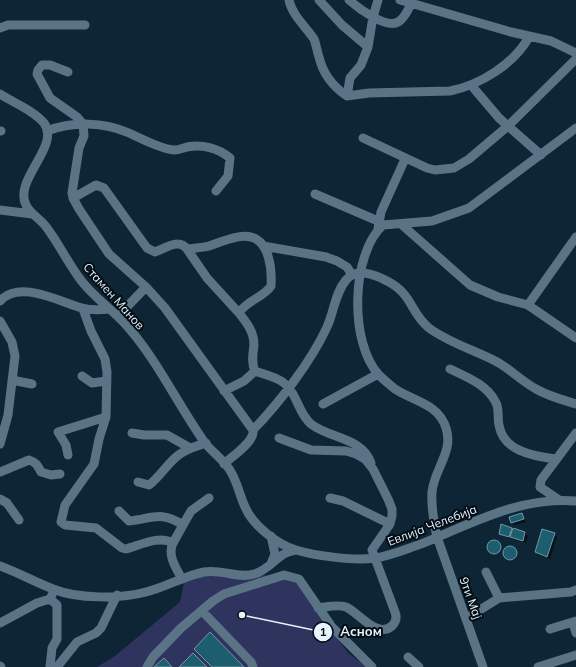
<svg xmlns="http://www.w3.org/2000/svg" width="576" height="667" viewBox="0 0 576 667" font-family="Mulish,sans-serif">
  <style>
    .green { fill: #2f345e }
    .shadow { fill: #0007 }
    .building { fill: #1c5e70; stroke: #7597a2 }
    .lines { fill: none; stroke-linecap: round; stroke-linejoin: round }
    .minor { stroke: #5a7485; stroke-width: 9 }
    .labels { text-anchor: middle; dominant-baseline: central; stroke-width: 4; stroke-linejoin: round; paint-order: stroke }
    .street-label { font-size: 12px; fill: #e5f4fe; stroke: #040d14 }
    .leader { fill: none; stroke: #e5f4fe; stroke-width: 1.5 }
    .callout-dot { fill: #e5f4fe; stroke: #040d14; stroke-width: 1.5 }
    .mark-label { font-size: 12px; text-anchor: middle; font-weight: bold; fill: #111 }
    .callout-label { font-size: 13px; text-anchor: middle; font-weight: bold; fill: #e5f4fe; stroke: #040d14; stroke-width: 4; stroke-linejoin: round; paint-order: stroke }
  </style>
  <rect width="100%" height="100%" fill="#0d2534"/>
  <path class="green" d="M211 574C238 579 271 571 294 579L348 653 367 667H97L115 656 180 602 184 583Z"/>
  <path class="shadow" d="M522 514 526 522 515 525 512 522Z
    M511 528 525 533 528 536 526 543 503 536 500 533Z
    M554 534 557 537 550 559 539 555 536 552Z
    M489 548a6 6 0 1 1 12 0a6 6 0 1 1-12 0Z
    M505 555a6 6 0 1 1 12 0a6 6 0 1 1-12 0Z"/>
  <path class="building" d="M522 513 524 519 511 523 509 517Z
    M501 524 512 528 509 537 499 534Z
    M513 528 525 532 523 541 510 537Z
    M542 529 555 533 547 557 535 552Z
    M487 547a7 7 0 1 1 14 0a7 7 0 1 1-14 0Z
    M503 553a7 7 0 1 1 14 0a7 7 0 1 1-14 0Z
    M210 632 244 667H212L194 649Z
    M193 653 207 667H179Z
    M164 658 172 667H154Z"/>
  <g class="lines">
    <path class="minor" d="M289 0C292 15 306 27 314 39 316 44 317 51 319 57 323 74 332 86 347 96L350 78 361 65 368 47
      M319 0 342 25 368 47 373 17 378 0
      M349 0C358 8 386 29 398 22 404 19 408 10 411 4
      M400 0 511 32 551 41 576 53
      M0 28 8 25H85
      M68 72 50 65H42L38 70 37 74 50 98 77 117 83 124 84 136 79 148 72 193 73 198 79 209 109 254 146 287 165 308 253 430C255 442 232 456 224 464
      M471 85 499 118 541 155
      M0 94C14 103 33 110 44 123 61 146 13 180 26 205 31 215 41 219 47 228 59 244 68 263 80 279 93 297 112 309 127 326 158 361 178 405 205 443 213 453 225 461 231 472 238 484 240 497 246 509 254 526 278 545 296 550 316 556 354 561 375 558 390 556 406 549 421 544 470 524 521 496 576 501
      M347 96 369 93 450 91C480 85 514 64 529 37
      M0 131H1
      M47 131C73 121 104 122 129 133 140 138 162 150 175 150 178 150 183 148 187 147 202 144 218 148 230 158L228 176 216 191
      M363 138 427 168 435 170 454 168 469 159 508 126 576 59
      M315 194 378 221
      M73 198 96 185 104 188 147 248 155 252C166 248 179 238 187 249 194 248 202 248 209 246 221 242 238 234 251 237 270 242 272 271 271 286 263 298 247 300 239 313 247 323 254 332 254 345 253 354 251 363 255 371
      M0 210 32 214
      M401 224 470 285 498 297 528 305 576 237
      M378 229 381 212 405 159
      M263 246 326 257 337 261 347 267 352 275
      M187 249 207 278 239 313
      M0 301C19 279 60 302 82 308 90 310 101 310 109 309
      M528 305 576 338
      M83 309 91 331 105 359 107 372 106 417 99 439 94 464 65 505 61 522 65 525 96 528 122 548 126 549C141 545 159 535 173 543 167 555 176 568 182 579
      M118 316 146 287
      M0 321 12 342 15 356 8 415 0 444
      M450 369C466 377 486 384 495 401 500 408 497 417 499 425 503 451 533 456 555 459
      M82 376 92 383 106 381
      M12 380 32 384
      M224 391 244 381 255 371C266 375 281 378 288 387 298 398 299 414 311 424 330 439 362 437 371 463
      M323 404 378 374
      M253 430C279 403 311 362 327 327 334 312 335 293 346 280 356 267 376 275 387 281 413 294 410 313 429 328 449 343 477 351 499 363 512 371 523 382 536 389 548 396 563 400 576 404
      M132 433 144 435H167L190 448
      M279 438 311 450 346 451 356 454 365 459 373 469 388 499 392 509V516L390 524 372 550 395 612C397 617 396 622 392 626 377 639 358 612 346 607 337 604 327 607 318 608
      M68 455 66 445 58 432 106 417
      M0 472 29 460C36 462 38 466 41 472L51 475 60 474
      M138 482 149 485C161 476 168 462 180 454 188 448 197 446 206 443
      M330 498 343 501 390 524
      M0 499 7 503 19 520
      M559 500 540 487 541 480 576 433
      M119 511 129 521C152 519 160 510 183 525L173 543
      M183 525 191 511 209 498
      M271 536 275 554 271 564
      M0 566C19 573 35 582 53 589 77 599 121 599 146 592 166 587 184 576 204 572 223 569 238 579 254 574 266 571 274 560 284 554 288 552 292 551 296 550
      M486 572 499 598
      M202 611 251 662 253 667
      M467 618 499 598 571 592 576 590
      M573 622 576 633
      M0 623 37 603 50 599 52 595
      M550 629 576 621
      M408 657 419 667
      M0 666 1 667
      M50 667 52 648 57 639V605L50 599
      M57 667 77 642 96 633 101 628 117 595
      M147 667 153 657 181 628 213 601 224 594 284 575 299 579 332 627 372 667
      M483 667 437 537C434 523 431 507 432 492 434 469 454 452 446 428 439 404 413 401 395 389 390 385 384 380 379 375 349 343 351 254 383 225L432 221 469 208 576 128
      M538 667 576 655"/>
  </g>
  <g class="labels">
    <g class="street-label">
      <text transform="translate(114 296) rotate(48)">Стамен Манов</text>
      <text transform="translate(432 525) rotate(-21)">Евлија Челебија</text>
      <text transform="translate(471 598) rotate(70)">9ти Мај</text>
    </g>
  </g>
  <path class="leader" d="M242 615L323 632"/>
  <g class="callout-dot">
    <circle cx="242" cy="615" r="4"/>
    <circle cx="323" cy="632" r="10"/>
  </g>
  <g class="mark-label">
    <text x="323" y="636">1</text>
  </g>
  <g class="callout-label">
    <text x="361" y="636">Асном</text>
  </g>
</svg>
